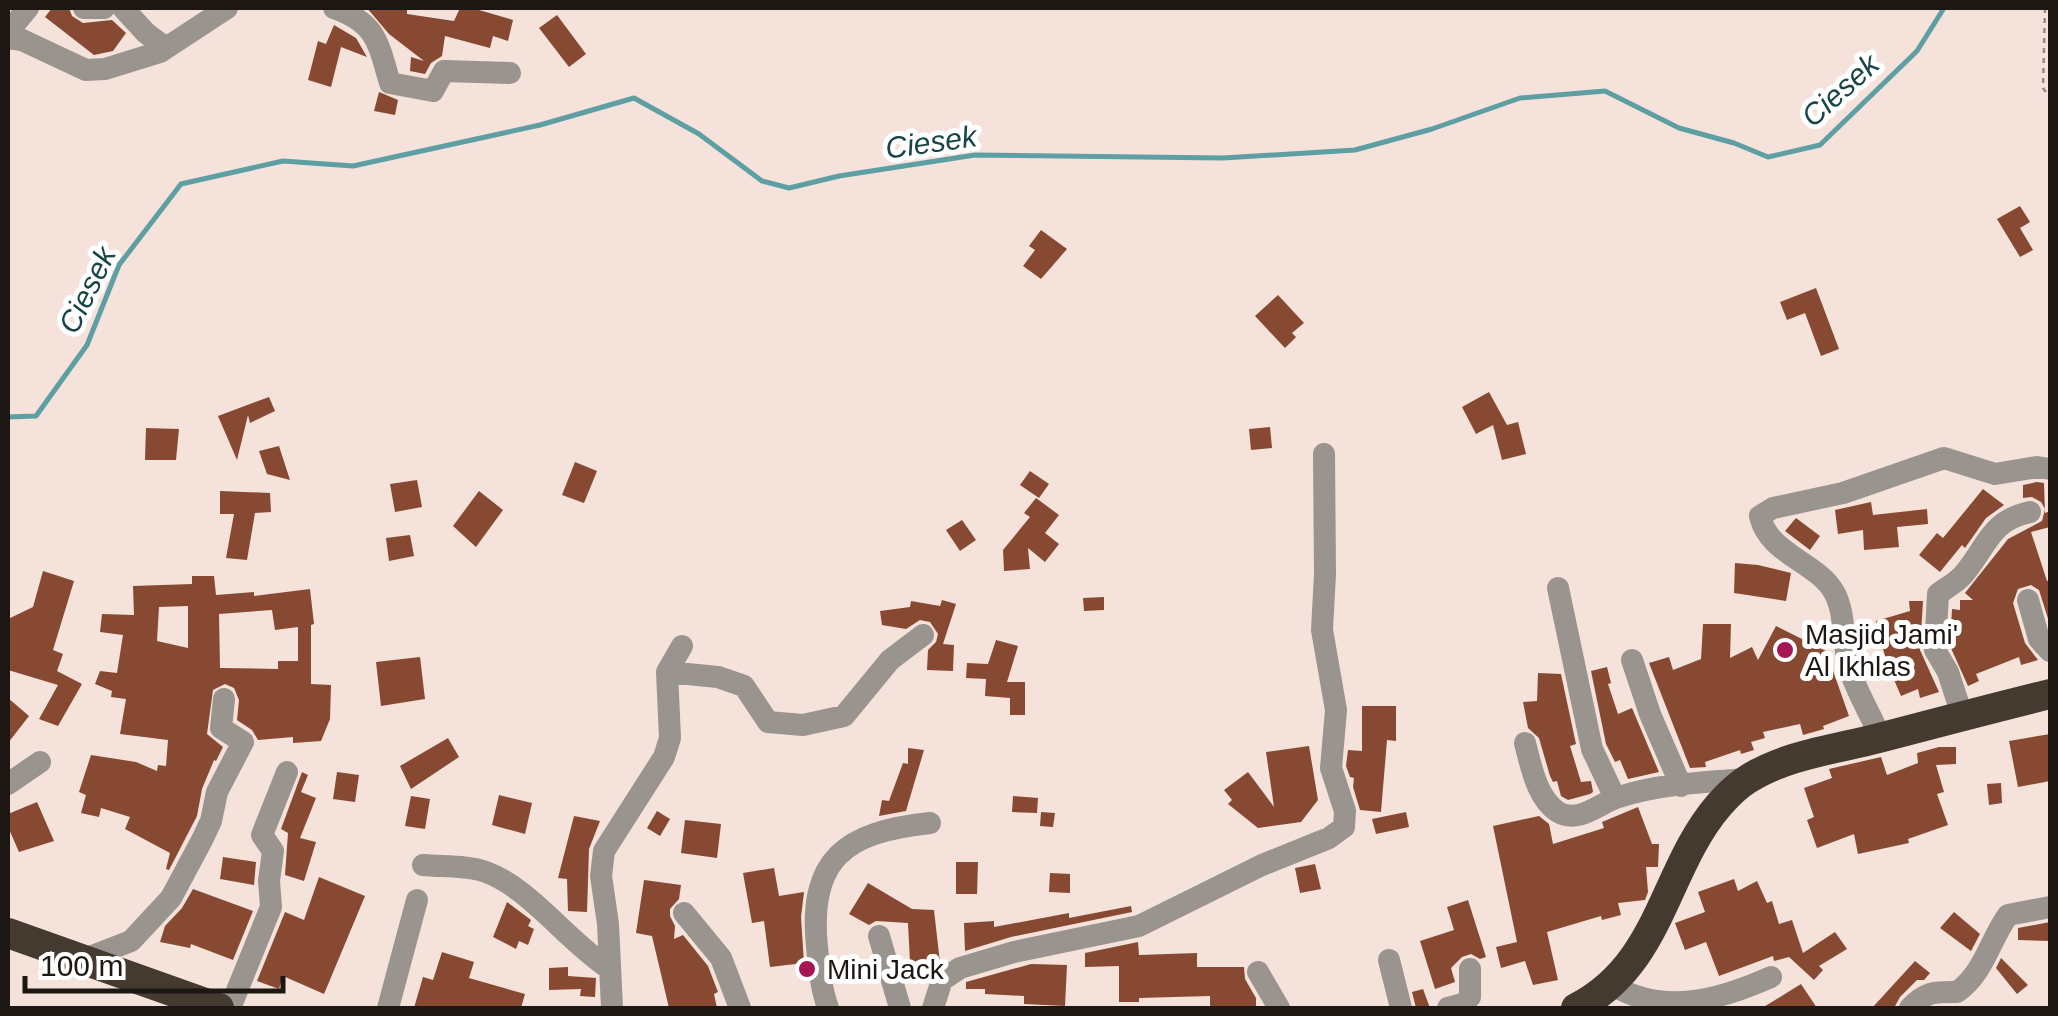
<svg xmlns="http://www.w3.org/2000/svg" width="2058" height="1016" viewBox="0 0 2058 1016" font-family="Arial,sans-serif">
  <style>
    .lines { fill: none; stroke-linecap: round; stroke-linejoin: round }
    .stream { stroke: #5d9fa2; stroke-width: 5 }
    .building { fill: #874931; fill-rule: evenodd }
    .path { stroke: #978a85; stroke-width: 2.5; stroke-dasharray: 5 5; stroke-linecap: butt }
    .minor { stroke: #9a948f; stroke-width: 22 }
    .highway { stroke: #453a30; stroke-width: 30 }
    .poi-dot { fill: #a61554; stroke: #fff; stroke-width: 4 }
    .labels { text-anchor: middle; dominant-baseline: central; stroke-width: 10; stroke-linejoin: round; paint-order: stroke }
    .poi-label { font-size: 28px; fill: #1d1714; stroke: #fff; text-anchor: start }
    .water-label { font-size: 30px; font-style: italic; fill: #184547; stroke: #fff }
  </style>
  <rect width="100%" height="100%" fill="#f5e2db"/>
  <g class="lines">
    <path class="stream" d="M8 417 36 416 87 345 119 265 181 184 283 161 353 166 540 125 634 98 699 134 762 181 789 188 839 176 975 155 1223 158 1355 150 1432 129 1520 98 1605 91 1679 128 1734 143 1768 157 1820 145 1917 51 1944 8"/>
  </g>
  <path class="building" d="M52 8H69L72 16 83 23 112 20 126 33 113 51 94 55 45 17Z
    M367 8 407 10V14L454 21 460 8H472L513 20 508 41 493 36 490 48 445 36 442 56 431 63 425 74 410 71 411 57 424 61 389 34Z
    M557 15 586 54 569 67 539 28Z
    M334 25 356 38 367 57 341 47 331 87 308 80 318 41 326 44Z
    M379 92 398 100 395 115 374 111Z
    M2020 206 2030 222 2020 228 2033 250 2020 257 1997 219Z
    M1041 230 1067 249 1041 279 1023 266 1035 250 1029 246Z
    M1816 288 1839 349 1821 356 1805 313 1787 320 1780 302Z
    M1278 295 1304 323 1292 333 1296 337 1285 348 1255 316Z
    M1489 392 1507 425 1518 422 1526 454 1502 460 1493 425 1476 434 1462 407Z
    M269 397 275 411 250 423 248 415 237 460 218 416Z
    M1270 427 1272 448 1251 450 1249 429Z
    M146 428 179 429 176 460H145Z
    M279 446 290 480 267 474 259 451Z
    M575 462 597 471 584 503 562 495Z
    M1030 471 1049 484 1039 498 1020 485Z
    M417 480 422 507 395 512 390 484Z
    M2037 482 2044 483 2045 513 2050 511V527L2031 532 2047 581 2050 580V625L2039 590 2031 585 2018 589 2013 603 2025 643 2038 660 2021 665 2019 657 1976 674 1979 681 1968 686 1950 646 1952 609 1960 610V600H1973L1965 593 2008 539 2042 521 2045 509 2041 502 2032 497 2023 498V485Z
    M1983 489 2004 505 1986 518 1965 548 1962 545 1940 572 1919 555 1937 533 1943 538Z
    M220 491 270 493 271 512 255 513 247 560 226 558 234 514H220Z
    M479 491 503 510 476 547 453 526Z
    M1036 498 1059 515 1045 533 1059 544 1045 562 1028 548 1030 569 1004 571 1003 550 1030 517 1024 513Z
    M1871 502 1873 515 1927 509 1928 524 1897 527 1899 547 1864 550 1863 530 1838 534 1835 510Z
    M1796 518 1820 536 1810 550 1785 531Z
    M962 520 976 540 960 551 946 530Z
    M410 535 414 556 389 561 386 538Z
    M1735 563 1758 565 1791 573 1786 601 1734 593Z
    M43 571 74 581 53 650 63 654 57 671 82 684 58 726 39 719 58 685 8 670V619L33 607Z
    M192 576H214L216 595 254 592V596L310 589 314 624 311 625V684L331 685 330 719 321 741 293 743V737L258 740 252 730 237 720 239 700 234 688 225 684 213 690 207 734 223 747 216 761 214 760 202 789 197 816 169 870 166 869 170 853 125 829 130 817 101 808 99 817 81 813 86 795 79 792 91 755 136 762 157 771 158 765 166 766 168 740 120 734 126 699 111 697 112 691 95 684 100 671 117 673 123 635 100 632 102 614 134 615 133 586 192 584ZM188 606V648L157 641 159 607ZM272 610 275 630 298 627V661H278V669L220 668 219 614Z
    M1104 597V610L1084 611 1083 598Z
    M942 600 956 604 943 644 954 645 953 671 927 670 928 650 936 642 938 634 930 622 920 620 906 629 882 625 880 611 910 607 911 601 940 606Z
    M1909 601H1923L1920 650 1939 692 1920 698 1918 689 1901 696 1892 675 1890 676 1876 621 1910 611Z
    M1703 624H1731L1730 658 1752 647 1758 660 1776 626 1826 651 1849 716 1823 726 1824 729 1803 735 1800 724 1763 732 1765 738 1751 742 1754 750 1741 754 1740 750 1705 762 1706 767 1690 768 1649 663 1669 657 1673 670 1701 659Z
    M996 640 1018 646 1007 682H1025V715H1010V698L985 696 986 679 966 678 967 663 988 664Z
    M420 657 425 699 381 706 376 662Z
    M1607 667 1611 683 1608 684 1618 714 1632 708 1659 772 1628 779 1620 760 1615 762 1606 744 1591 671Z
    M1538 673 1561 674 1576 744 1570 746 1581 782 1591 781 1593 792 1590 794 1568 800 1561 796 1557 781 1553 782 1550 776 1539 738 1528 728 1523 702 1537 701Z
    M8 698 29 716 8 743Z
    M1362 706H1396V741L1387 740 1381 812 1360 810 1353 787 1354 778 1350 777 1346 766 1348 750 1362 751Z
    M2050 734V781L2018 787 2009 741Z
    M448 738 459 757 411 789 400 766Z
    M1309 746 1318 800 1301 822 1258 828 1228 804 1232 800 1224 790 1248 772 1274 807 1266 752Z
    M1939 747H1956V764L1936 765 1944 792 1937 794 1948 825 1908 839 1909 843 1858 854 1854 834 1817 848 1807 820 1814 817 1804 788 1832 778 1829 769 1881 757 1887 775 1918 763 1917 753Z
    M908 748 924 750 906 811 879 816 882 800 889 801 903 763 908 764Z
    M302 772 308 775 301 792 316 798 300 838 316 842 304 881 285 875 288 833 281 829Z
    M337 772 359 775 355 802 333 799Z
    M2001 783 2002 803 1989 805 1987 784Z
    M499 795 532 803 525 834 492 825Z
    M411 796 430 799 425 829 405 826Z
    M1013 796 1038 798 1037 813 1012 812Z
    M37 802 54 841 19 852 8 827V814Z
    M1638 807 1652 844H1659L1658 867H1646L1648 892 1645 900 1618 903 1621 915 1602 920 1601 916 1547 932 1558 980 1533 985 1525 961 1501 968 1496 947 1517 942 1493 826 1539 816 1549 824 1553 844 1604 828 1602 822Z
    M657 811 670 819 660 836 647 828Z
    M1041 812 1055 813 1053 827 1040 826Z
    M1406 812 1409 827 1376 834 1372 819Z
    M574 816 600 821 589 849 587 912 568 911 567 879 558 878Z
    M685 820 721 824 717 858 681 853Z
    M223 857 256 862 254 885 220 879Z
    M956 862H978L977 894H956Z
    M1315 864 1321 889 1300 893 1295 868Z
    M774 868 779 896 804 892 801 917 804 963 770 967 764 921 752 923 743 873Z
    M1050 873 1070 874V893L1049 892Z
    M319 877 365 896 324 994 283 976 279 989 257 981 285 912 304 920Z
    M1734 879 1738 891 1757 881 1767 903 1772 901 1779 924 1792 920 1803 953 1835 932 1847 949 1819 966 1823 970 1814 980 1789 957 1774 961 1773 956 1719 976 1706 942 1685 950 1675 923 1705 912 1698 892Z
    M644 880 681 885 679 899 670 909V916L675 926 674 939 683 935 708 966 718 992 714 994 717 1008H669L652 936 636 933Z
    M868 883 912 909 934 910 940 963 927 978 907 980 905 962H910L908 923 876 921 869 925 849 914Z
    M193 889 253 911 233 960 191 944 190 948 160 942 165 926 182 908Z
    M1468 900 1486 957 1480 959 1471 954 1462 957 1451 968 1455 982 1435 989 1420 941 1454 930 1447 907Z
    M507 902 531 920 528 926 534 929 528 945 519 941 516 949 493 937Z
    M1131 906 1132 912 1011 937 965 951 964 923 994 921V927L1069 913V918Z
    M1954 912 1980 934 1971 951 1940 928Z
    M2050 922V941L2018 940V928Z
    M1138 942 1139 955 1197 953V967H1244L1245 979 1256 998V1008H1210V996L1139 998V1002H1119V966L1085 967V953Z
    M442 952 474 962 469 978 525 994 521 1008H414L423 977 433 980Z
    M2001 958 2028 985 2017 994 1996 968Z
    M1915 961 1930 973 1924 980H1917L1900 997 1894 1008H1872Z
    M1031 964 1067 965 1065 1006 1024 1004V996L985 994V989H966V982Z
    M568 967V976L596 978 595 997 580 996 581 989 549 990V968Z
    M1801 984 1817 1008H1762Z
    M1423 989 1430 1008H1416L1412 992Z"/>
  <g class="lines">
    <path class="path" d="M2045 8 2043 88 2050 98"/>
    <path class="minor" d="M84 8H104
      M123 8 146 33 166 48
      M334 8C377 23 378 43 390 83L433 91 444 71 510 73
      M8 32 28 8
      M8 38 22 40 86 70 105 69 160 52 227 8
      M1558 588 1592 749 1615 798
      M2028 600 2039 639 2050 651
      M1632 660 1650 714 1681 786
      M667 672 718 677 744 686 768 722 803 725 844 716 890 660 923 635
      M1962 715 1948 672 1935 650 1938 594C1947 587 1956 583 1963 575 1988 546 1989 521 2030 512
      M1880 737C1871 714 1856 692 1849 667 1842 643 1846 613 1834 592 1817 562 1768 554 1760 516L1773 508 1843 493 1944 458 1995 474 2037 467 2050 469
      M1525 743C1531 766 1537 799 1558 812 1578 824 1599 804 1616 798 1657 784 1705 782 1747 779
      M8 784 40 762
      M423 865C442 867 467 865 486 872 530 888 567 941 610 969
      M684 913 721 958 740 1008
      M879 936 900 1008
      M82 960 131 941 171 898 202 840 211 821 217 792 243 742 221 728 224 699
      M1389 960 1401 1008
      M1258 972 1279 1008
      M1611 984C1662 1016 1717 1001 1771 977
      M230 1008 271 907 269 881 273 851 262 835 287 772
      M388 1008 417 900
      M612 1008 608 924 601 876 604 851 664 757 670 738 667 672 682 646
      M828 1008C821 988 819 968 817 947 808 858 846 832 930 823
      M933 1008 942 980 960 968 1014 952 1139 926 1262 865 1329 838 1344 827 1345 811 1331 768 1336 710 1322 630 1325 574 1324 454
      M1448 1008 1463 1004 1470 997V969
      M1910 1008C1926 991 1935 992 1957 992 1984 973 1990 940 2008 915L2050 907"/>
    <path class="highway" d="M8 933 219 1008
      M1576 1008C1662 964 1663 870 1719 805 1727 796 1738 785 1748 779 1785 755 1837 749 1879 738 1936 723 1993 708 2050 694"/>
  </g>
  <g class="poi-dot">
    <circle cx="1785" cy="650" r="10"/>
    <circle cx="807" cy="969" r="10"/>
  </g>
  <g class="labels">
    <g class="poi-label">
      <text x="1805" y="634">Masjid Jami'<tspan x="1805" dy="32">Al Ikhlas</tspan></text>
      <text x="827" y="969">Mini Jack</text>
    </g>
    <g class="water-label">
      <text transform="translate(1840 90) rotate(-42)">Ciesek</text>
      <text transform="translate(931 142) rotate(-8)">Ciesek</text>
      <text transform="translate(87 290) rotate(-64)">Ciesek</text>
    </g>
  </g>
  <rect width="2058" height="1016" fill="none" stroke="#1d1714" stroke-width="20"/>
  <path d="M25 976v15h258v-15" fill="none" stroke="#1d1714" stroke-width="5"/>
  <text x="40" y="976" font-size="30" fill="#1d1714" stroke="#ffffff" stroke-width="8" paint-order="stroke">100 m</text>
</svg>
